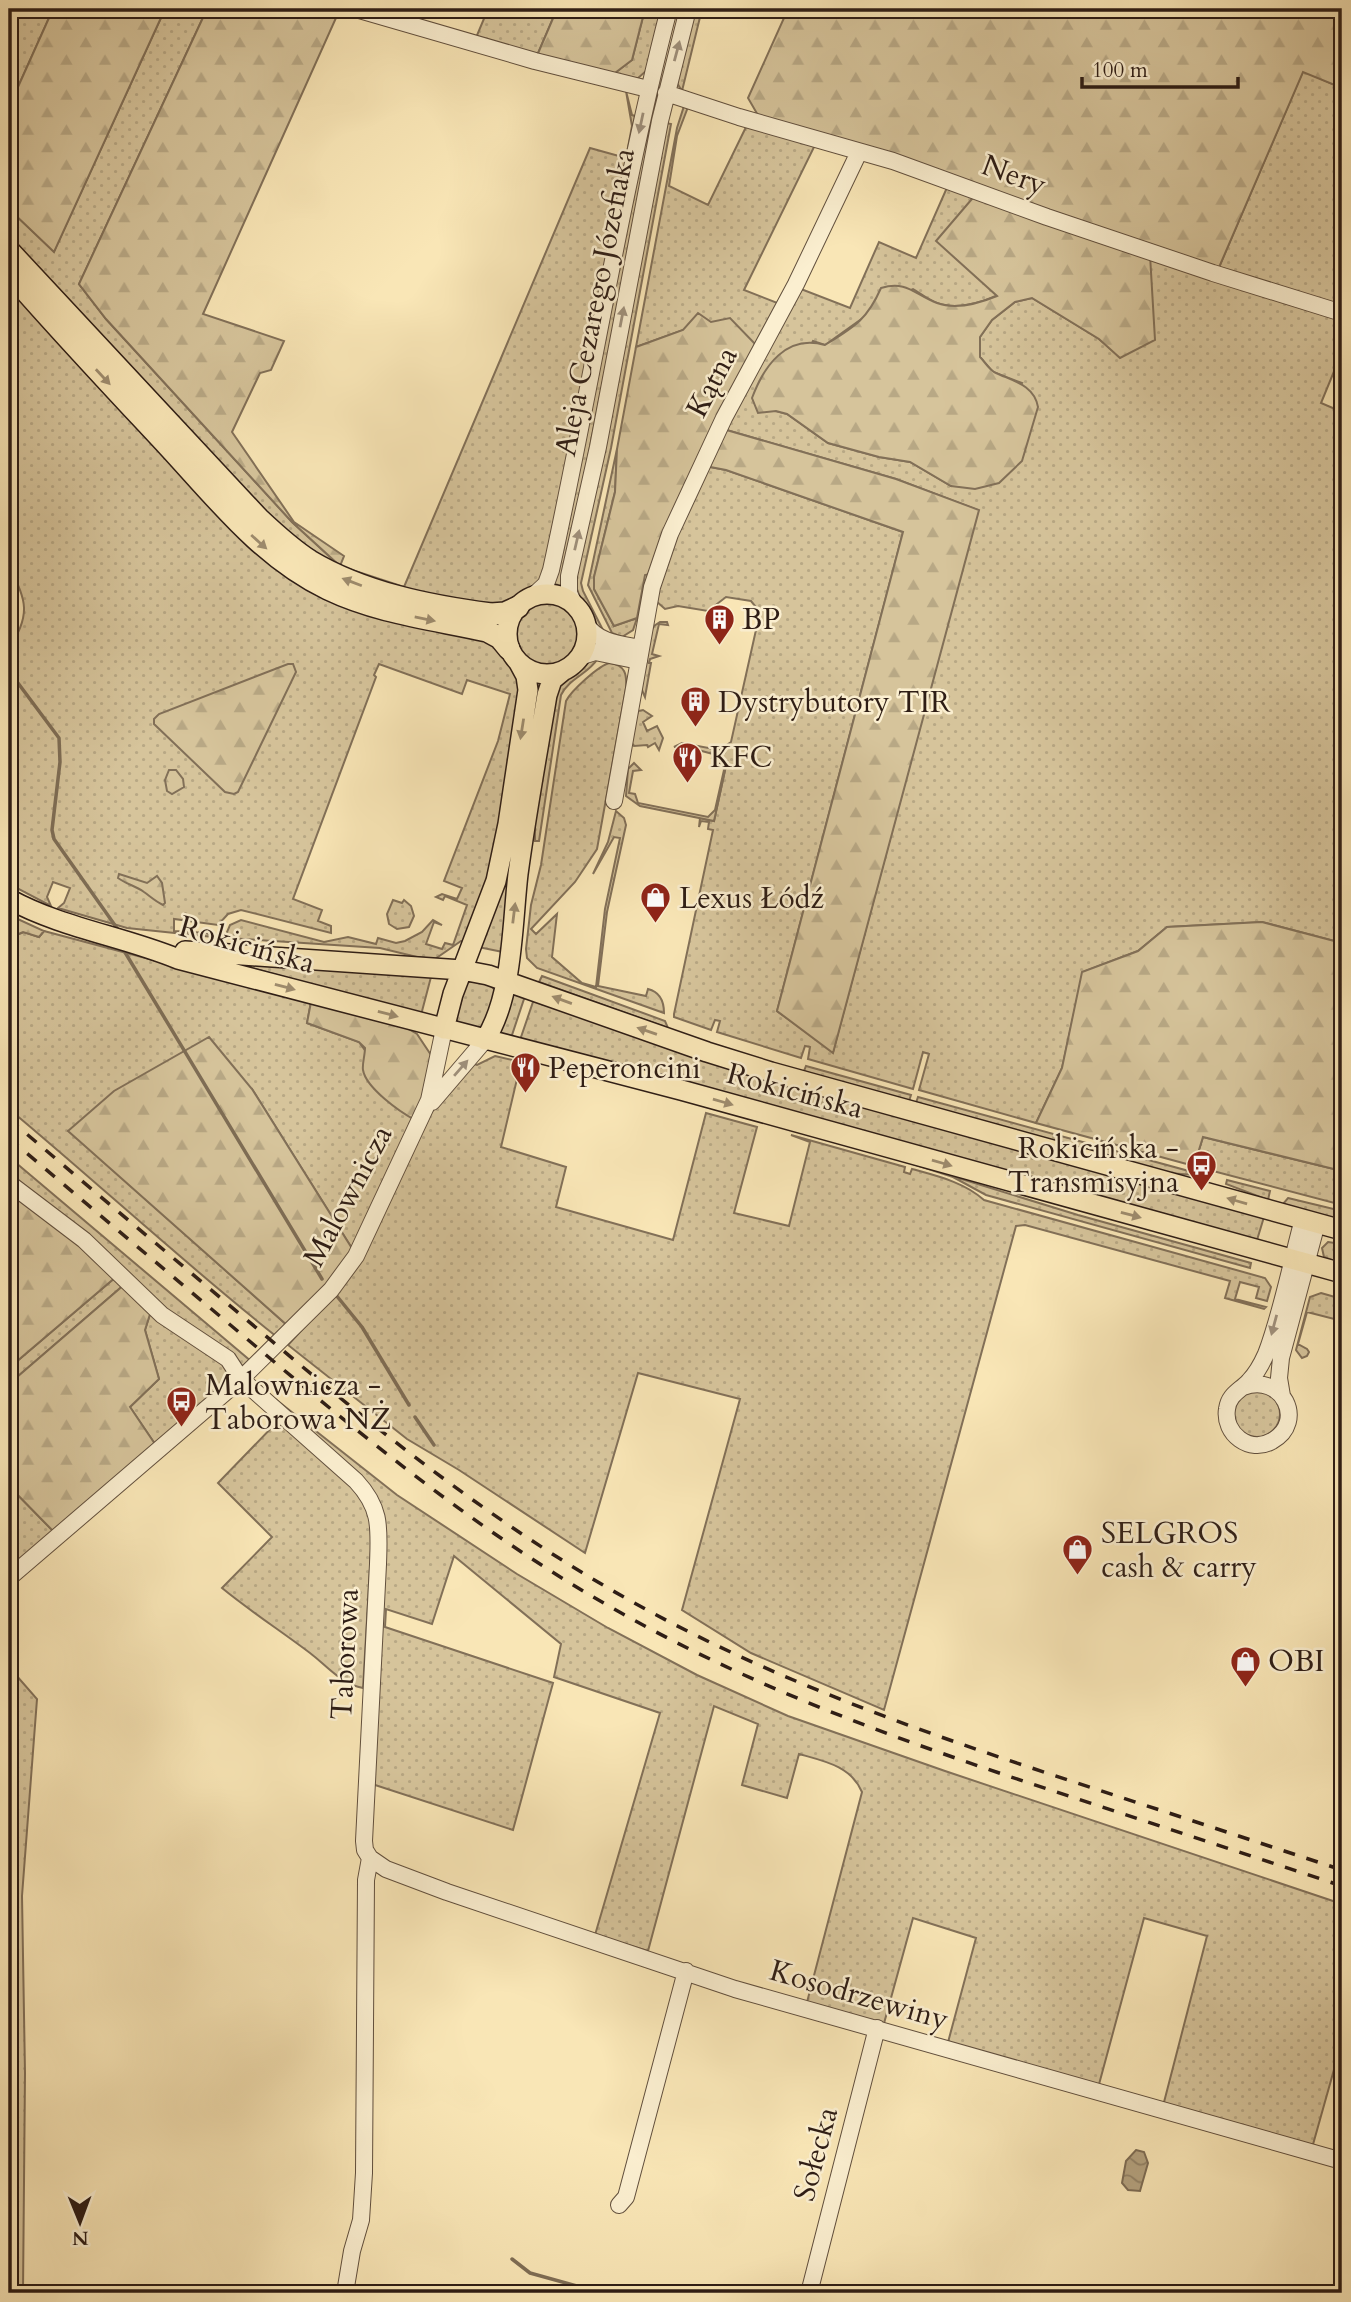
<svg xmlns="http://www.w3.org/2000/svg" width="1351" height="2302" viewBox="0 0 1351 2302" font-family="Cardo,serif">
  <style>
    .grass { fill: url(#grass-dots); stroke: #827058; stroke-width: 2 }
    .forest { fill: url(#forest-firs); stroke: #827058; stroke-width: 2 }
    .garden { fill: #d6c49b; stroke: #827058; stroke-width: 2 }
    .water { fill: url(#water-waves); stroke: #7e6d55; stroke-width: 2 }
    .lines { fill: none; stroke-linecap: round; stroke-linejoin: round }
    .stream { stroke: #7e6d55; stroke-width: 3.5 }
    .minor-casing { stroke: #614f3d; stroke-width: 18 }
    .major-casing { stroke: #2e1d15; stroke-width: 22 }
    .highway-casing { stroke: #2e1d15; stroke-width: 24 }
    .minor { stroke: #fbefd0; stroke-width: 16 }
    .major { stroke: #f9e6b6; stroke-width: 19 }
    .highway { stroke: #f9e6b6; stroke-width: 21 }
    .rail { stroke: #2e1d15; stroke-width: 3.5; stroke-dasharray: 12 12; stroke-linecap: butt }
    .oneway { fill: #9f907c }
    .oneway2 { fill: #9e8c6e }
    .labels { text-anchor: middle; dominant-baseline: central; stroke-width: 5; stroke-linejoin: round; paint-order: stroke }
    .street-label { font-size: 30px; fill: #2e1d15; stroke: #fbefd0 }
    .poi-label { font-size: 30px; fill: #2e1d15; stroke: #fbefd0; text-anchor: start }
  </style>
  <defs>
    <pattern id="grass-dots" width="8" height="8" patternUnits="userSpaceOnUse" patternTransform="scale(1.75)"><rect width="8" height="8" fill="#d6c49b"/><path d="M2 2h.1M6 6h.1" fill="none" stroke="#b8a885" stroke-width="1.8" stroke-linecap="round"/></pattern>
    <pattern id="forest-firs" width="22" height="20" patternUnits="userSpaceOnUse" patternTransform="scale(1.75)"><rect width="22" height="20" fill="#d6c49b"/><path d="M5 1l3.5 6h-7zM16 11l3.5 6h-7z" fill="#b8a885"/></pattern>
    <pattern id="water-waves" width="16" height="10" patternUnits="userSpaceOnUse" patternTransform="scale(1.75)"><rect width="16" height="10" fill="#b4a27f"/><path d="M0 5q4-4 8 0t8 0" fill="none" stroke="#938367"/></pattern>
  </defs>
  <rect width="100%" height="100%" fill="#f9e6b6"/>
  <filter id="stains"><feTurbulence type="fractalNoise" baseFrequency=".00286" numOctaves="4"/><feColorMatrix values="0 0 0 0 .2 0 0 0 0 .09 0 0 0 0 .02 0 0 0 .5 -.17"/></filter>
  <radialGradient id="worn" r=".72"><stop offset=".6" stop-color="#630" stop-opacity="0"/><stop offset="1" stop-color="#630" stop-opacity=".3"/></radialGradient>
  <path class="grass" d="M9 9H53L9 107Z
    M165 9H207L79 284 106 319 292 522 340 566 404 587 590 148 626 158 632 126 626 91 632 115 635 116 573 441 542 576 534 586 510 603 487 606 361 579 288 536 44 278 9 236V209L54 251Z
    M488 9H557L536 58 475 40Z
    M645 9H662L646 71 637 79 611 76 632 60Z
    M695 9H702L682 91 677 83Z
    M1303 71 1342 88V310L1217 272Z
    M684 106 688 107 677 136 669 186 708 205 747 125 816 143 744 290 780 304 758 347 683 330 636 347 677 128Z
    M647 118 654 120 562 590 551 587Z
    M666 123 671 124 611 448 581 583 583 591 603 630 594 625C589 609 577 598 575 581Z
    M949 183 977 193 998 295C981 303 956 310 937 303 929 300 921 294 913 289L873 306 867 315 825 345 813 341 776 411 787 414 828 443 879 457 910 462 951 486 1022 383 993 372 980 357V337L992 320 1015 302 1032 298 1099 339 1120 357 1150 255 1342 315V352L1321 403 1342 412V943L1262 922 1167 927 1138 951 1083 972 1062 1068 1036 1123 919 1090 929 1054 923 1052 913 1089 808 1059 810 1047 805 1046 801 1058 717 1032 720 1021 715 1020 711 1030 674 1017V1014L713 830 708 829 709 822 701 821 699 827 700 818 714 821 727 761 712 758 713 754 683 746 674 747 682 743 719 750 731 742 760 612 751 601 726 597 708 611 678 606 665 609 656 601 659 581 705 466 726 470 903 532 777 1011 833 1052 978 510 896 479 723 429 801 289 850 308 879 242 916 258Z
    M9 286 215 506 488 639C502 651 515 668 521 685L493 866 467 942 461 941 435 959 417 957 380 948 228 938 227 932 230 925 241 920 324 942 348 937 376 944 378 938 396 943 405 941 422 932 433 920 442 925 434 922 426 944 442 949 445 943 453 945 467 905 445 896 443 900 436 897 442 894 457 899 462 888 444 881 498 741 510 694 467 680 462 694 379 664 374 675 376 677 293 899 322 910 318 921 331 926V933L241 910 228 914 218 925 174 919V931L207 933 213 937 127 928 58 908 64 903 70 888 53 882 47 897 51 906 9 884V648C31 616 27 599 9 567Z
    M617 449 615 492 594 577V589L614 626 637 618 633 630 622 637 612 633 588 585Z
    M9 579C17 600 20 615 9 636Z
    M514 634a33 33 0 1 1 66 0a33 33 0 1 1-66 0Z
    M660 622H667L668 625 659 624 652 654 659 656 650 659 649 663H651L645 697 641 688 650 633 654 626Z
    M598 658C589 674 569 678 561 695L539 841H535V813L553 696C562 679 580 664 598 658Z
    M610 663C625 665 627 674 626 688L597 849 575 882 531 929 536 934 557 914 552 957 582 983 596 987 605 909 620 838 614 837 593 874 608 842 616 811 624 818 626 825 607 912 598 986 646 996 648 989C660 992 664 1002 664 1013L537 968 527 958 526 949 531 905 541 865 566 701C571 691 599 665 610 663Z
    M533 679 545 681 503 952 478 947Z
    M643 710 652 716 643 722 647 731 657 726 663 738 659 750 655 743 648 747 647 745 634 746 630 740 638 711Z
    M393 900 402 903 404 900 411 906 414 916 409 927 397 929 389 924 387 914Z
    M44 931 311 1002 307 1023 359 1042 415 1120 353 1250 252 1089 69 1131 288 1326 277 1337C185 1264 99 1184 9 1109V938L24 932 39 937Z
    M238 964 431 977 421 1015Z
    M542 976 665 1021 668 1028 539 982Z
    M472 981 490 985 495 990 486 1026C477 1030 463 1028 456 1020L466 983Z
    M510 993 525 996 511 1038 499 1035Z
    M534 999 1264 1217 1257 1240 520 1040Z
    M495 1056 521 1062 501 1147 566 1167 556 1207 673 1240 706 1113 757 1127 734 1213 789 1226 810 1142 791 1135 905 1167 904 1172 910 1174 912 1169C937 1176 964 1182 984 1200L1265 1278 1271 1287 1267 1301 1256 1298 1259 1287 1240 1282 1235 1299 1266 1307 1264 1309 1225 1298 1230 1281 1025 1225 1016 1226 884 1710 751 1653 682 1610 740 1399 638 1373 585 1553 459 1470 407 1439 288 1345 350 1277 430 1114 471 1063 477 1065Z
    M806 1066 911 1095 909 1101 814 1075 804 1071Z
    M918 1097 1196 1173 1195 1175 1168 1173 916 1103Z
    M1203 1137 1342 1171V1205L1194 1166Z
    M9 1157 252 1362 242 1370 178 1322 9 1178Z
    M913 1164 1078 1215 1251 1263 1250 1268 986 1195 953 1177Z
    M1227 1180 1270 1191 1268 1200 1226 1184Z
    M1288 1198 1342 1211V1221L1283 1204Z
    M1328 1242 1342 1244V1264L1324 1257 1322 1248Z
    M117 1276 125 1284 9 1384V1368Z
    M1321 1293 1342 1299V1321L1307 1312 1298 1344 1307 1349 1309 1352 1307 1356 1302 1358 1296 1350 1310 1297Z
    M151 1311 199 1343 237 1376 157 1447 130 1407 159 1379 145 1330Z
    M255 1383 397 1495 517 1574 608 1628 697 1675 788 1716 945 1771 1342 1904V2041L1312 2148 1163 2106 1207 1936 1144 1918 1098 2088 947 2046 976 1938 913 1918 883 2027 806 2006 862 1792C851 1766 824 1761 799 1754L787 1798 742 1785 758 1724 714 1706 648 1951 595 1935 660 1713 554 1677 561 1644 454 1556 432 1624 386 1609 385 1627 553 1683 513 1830 372 1784 383 1517Z
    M1234 1414a23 23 0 1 1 46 0a23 23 0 1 1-46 0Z
    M280 1419 343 1474 373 1517 363 1688C342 1685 326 1665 310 1653 281 1631 250 1611 222 1588L272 1537 218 1483Z
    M9 1486 55 1533 9 1572Z
    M9 1667 37 1699 22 1896 25 2073 23 2293H9Z"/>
  <path class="forest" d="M53 9H165L54 252 9 209V107Z
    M207 9H340L203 314 284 341 271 370 260 373 232 432 294 522 344 556 340 566 292 522 106 319 79 284Z
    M557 9H645L632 60 611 76 536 58Z
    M788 9H1342V88L1303 72 1217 272 759 117 748 98Z
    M977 193 1150 255 1155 340 1120 358 1099 339 1032 298 1015 302 992 320 980 337V357C985 362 989 370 996 373 1013 381 1034 385 1038 407L1022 461 999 483 975 489 951 486 910 462 879 457 828 443 787 414 776 411 758 413 752 398C764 366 786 334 825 345 854 327 867 320 881 288 907 280 915 295 937 303 956 310 980 303 997 296L936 241Z
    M698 313 711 322 730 318 758 347 650 574 645 575 637 618 614 626 594 589V577L615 492 617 449 636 347 683 330Z
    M723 429 896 479 979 510 833 1053 777 1011 903 532 726 470 705 466Z
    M288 664H293L296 672 238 792 234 794 225 792 154 724V719L159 714Z
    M169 770H176L183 779 184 787 172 794 167 791 165 780Z
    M119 874 147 883 157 876 162 883 165 903 163 905C155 901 151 897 144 892 136 886 126 884 118 878Z
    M9 915 44 931 39 937 23 932 9 938Z
    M1262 922 1342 943V1171L1203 1137 1194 1166 1036 1123 1062 1068 1082 972 1138 951 1167 927Z
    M311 1002 405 1027 417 1034 431 1055 429 1082 415 1120C400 1112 366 1088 363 1070 362 1064 365 1055 365 1048L359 1042 307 1023Z
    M209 1037 252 1089 353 1250 344 1267 288 1326 68 1131 114 1091Z
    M9 1187 117 1276 9 1368Z
    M125 1284 151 1311 145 1330 159 1379 130 1407 157 1447 55 1533 9 1486V1384Z"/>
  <path class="garden" d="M721 760 727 761 714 821 640 806 626 796 628 769 634 763 641 770 633 771 629 793 635 794 638 803 708 817 715 810 724 770 723 767 717 765 720 764Z"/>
  <path class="water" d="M1136 2150 1144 2152 1148 2163 1140 2191 1128 2190 1122 2183 1126 2161Z"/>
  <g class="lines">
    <path class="stream" d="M9 671 59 738 60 762 52 830 54 839 119 931
      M123 949 322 1279
      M336 1295 362 1327 409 1405
      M415 1417 434 1445
      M512 2259 530 2273 602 2293"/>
    <defs>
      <path id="minor" d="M356 9 535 61 648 89
        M666 93 739 117 893 161 1047 217 1213 273 1342 313
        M533 596 546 584 551 570C592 383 621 194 669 9
        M575 606 569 593V576L598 447 660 121 688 9
        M585 623C598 643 619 644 641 648
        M579 657 595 652 639 661
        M614 801 652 587 670 534 724 418 796 284 859 152
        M432 1102 485 1040
        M9 1183 84 1240 162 1315 228 1359 241 1379 356 1481C382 1509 379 1529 378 1564L364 1841 365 1850 370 1858 366 1880 364 2173 361 2220 352 2251 345 2293
        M1243 1387C1282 1372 1307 1422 1272 1441 1250 1454 1223 1434 1227 1409 1229 1394 1240 1391 1249 1381 1256 1374 1262 1363 1266 1354 1282 1312 1291 1263 1303 1219
        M1282 1396 1279 1378 1281 1358 1317 1223
        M9 1578 241 1379 331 1290 356 1256 429 1100 444 1029
        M370 1858 386 1869 447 1892 735 1989 1342 2161
        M619 2205 626 2197 686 1971
        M809 2293 877 2028"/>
      <path id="major" d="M507 634a40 40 0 1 1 80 0a40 40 0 1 1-80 0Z
        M9 899C62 928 122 936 178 959L681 1090 1342 1273
        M185 951 462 970 488 975 707 1052 771 1072 1342 1230
        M444 1029 453 994 496 881 508 824 528 690 526 676 519 663
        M485 1040C513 996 512 926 518 874 526 814 537 755 547 695L552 680 564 670"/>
      <path id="highway" d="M9 251 259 519C275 534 291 549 310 561 364 593 429 606 491 614L505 613 518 607
        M9 272C61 332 116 390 170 448 218 500 263 558 328 589 378 613 433 619 487 631L500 638 509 649"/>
    </defs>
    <use href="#minor" class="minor-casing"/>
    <use href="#major" class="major-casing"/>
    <use href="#highway" class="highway-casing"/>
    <use href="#minor" class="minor"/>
    <use href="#major" class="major"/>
    <use href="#highway" class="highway"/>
    <path class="rail" d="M9 1119C88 1186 167 1253 247 1320 368 1423 490 1522 629 1600 770 1679 916 1730 1068 1780 1160 1810 1251 1840 1342 1870
      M9 1138C90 1207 171 1275 253 1344 370 1443 488 1539 623 1614 764 1693 915 1746 1069 1796 1160 1826 1251 1856 1342 1886"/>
  </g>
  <defs><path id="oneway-solid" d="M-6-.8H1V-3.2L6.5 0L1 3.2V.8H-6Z" transform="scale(1.75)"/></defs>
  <g class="oneway">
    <use href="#oneway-solid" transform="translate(677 51) rotate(-75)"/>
    <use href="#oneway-solid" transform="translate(641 123) rotate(102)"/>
    <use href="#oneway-solid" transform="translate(622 317) rotate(-79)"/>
    <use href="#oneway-solid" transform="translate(577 540) rotate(-77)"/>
    <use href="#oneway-solid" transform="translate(461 1068) rotate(-49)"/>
    <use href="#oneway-solid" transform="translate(1274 1325) rotate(105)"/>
  </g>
  <g class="oneway2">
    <use href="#oneway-solid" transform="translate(103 377) rotate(47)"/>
    <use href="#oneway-solid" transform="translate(259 542) rotate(42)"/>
    <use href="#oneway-solid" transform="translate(352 582) rotate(-159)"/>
    <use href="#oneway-solid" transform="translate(425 619) rotate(11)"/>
    <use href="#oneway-solid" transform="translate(522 729) rotate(99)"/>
    <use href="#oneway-solid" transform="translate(514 913) rotate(-83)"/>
    <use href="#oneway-solid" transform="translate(285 987) rotate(15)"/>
    <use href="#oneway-solid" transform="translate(562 1000) rotate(-160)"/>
    <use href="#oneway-solid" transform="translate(388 1014) rotate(15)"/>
    <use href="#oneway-solid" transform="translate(647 1031) rotate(-161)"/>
    <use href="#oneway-solid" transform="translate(723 1102) rotate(16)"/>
    <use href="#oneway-solid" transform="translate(942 1163) rotate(16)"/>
    <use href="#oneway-solid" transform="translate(1237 1201) rotate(-164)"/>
    <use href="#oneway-solid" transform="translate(1131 1215) rotate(15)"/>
  </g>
  <defs>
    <symbol id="building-pin" viewBox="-11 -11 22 30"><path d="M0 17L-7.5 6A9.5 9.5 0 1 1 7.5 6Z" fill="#8f2418" stroke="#fbefd0"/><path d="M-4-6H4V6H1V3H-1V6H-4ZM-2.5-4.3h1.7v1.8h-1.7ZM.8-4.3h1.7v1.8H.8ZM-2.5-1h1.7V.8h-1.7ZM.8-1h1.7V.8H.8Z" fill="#fff"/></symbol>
    <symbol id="restaurant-pin" viewBox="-11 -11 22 30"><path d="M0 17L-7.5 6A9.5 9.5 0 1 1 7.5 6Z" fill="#8f2418" stroke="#fbefd0"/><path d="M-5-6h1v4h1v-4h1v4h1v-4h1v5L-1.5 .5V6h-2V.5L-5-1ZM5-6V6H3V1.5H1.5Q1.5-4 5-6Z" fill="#fff"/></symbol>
    <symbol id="shop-pin" viewBox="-11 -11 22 30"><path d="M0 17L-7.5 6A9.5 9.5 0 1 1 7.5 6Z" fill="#8f2418" stroke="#fbefd0"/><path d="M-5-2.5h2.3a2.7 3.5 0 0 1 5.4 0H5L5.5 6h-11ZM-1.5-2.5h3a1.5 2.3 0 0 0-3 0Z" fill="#fff"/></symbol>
    <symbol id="bus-pin" viewBox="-11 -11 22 30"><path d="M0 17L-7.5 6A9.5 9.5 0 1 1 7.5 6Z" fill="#8f2418" stroke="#fbefd0"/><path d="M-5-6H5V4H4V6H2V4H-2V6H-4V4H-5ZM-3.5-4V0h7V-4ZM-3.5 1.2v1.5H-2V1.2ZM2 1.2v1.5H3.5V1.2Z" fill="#fff"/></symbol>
  </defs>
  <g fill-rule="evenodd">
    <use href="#building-pin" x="702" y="602" width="35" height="47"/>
    <use href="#building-pin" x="678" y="684" width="35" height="47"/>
    <use href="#restaurant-pin" x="670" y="740" width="35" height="47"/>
    <use href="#shop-pin" x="638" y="880" width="35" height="47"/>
    <use href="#restaurant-pin" x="508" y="1050" width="35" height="47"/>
    <use href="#bus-pin" x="1184" y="1148" width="35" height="47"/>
    <use href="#bus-pin" x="164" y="1384" width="35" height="47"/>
    <use href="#shop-pin" x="1060" y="1532" width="35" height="47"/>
    <use href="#shop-pin" x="1228" y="1644" width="35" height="47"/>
  </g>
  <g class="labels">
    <g class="street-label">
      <text transform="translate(1014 175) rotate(20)">Nery</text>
      <text transform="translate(595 302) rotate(-79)">Aleja Cezarego Józefiaka</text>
      <text transform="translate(712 382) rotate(-62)">Kątna</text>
      <text transform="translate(247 945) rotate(16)">Rokicińska</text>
      <text transform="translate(795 1091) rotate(15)">Rokicińska</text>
      <text transform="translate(348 1196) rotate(-62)">Malownicza</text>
      <text transform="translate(345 1654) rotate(-87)">Taborowa</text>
      <text transform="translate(859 1995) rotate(16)">Kosodrzewiny</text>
      <text transform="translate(816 2154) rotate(-75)">Sołecka</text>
    </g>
    <g class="poi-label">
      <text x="742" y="619">BP</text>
      <text x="718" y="702">Dystrybutory TIR</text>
      <text x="710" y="757">KFC</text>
      <text x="679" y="898">Lexus Łódź</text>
      <text x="548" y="1068">Peperoncini</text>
      <text x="1179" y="1148" text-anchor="end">Rokicińska -<tspan x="1179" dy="34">Transmisyjna</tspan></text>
      <text x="205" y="1385">Malownicza -<tspan x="205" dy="34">Taborowa NŻ</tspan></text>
      <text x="1101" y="1533">SELGROS<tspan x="1101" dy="34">cash &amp; carry</tspan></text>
      <text x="1268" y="1661">OBI</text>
    </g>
  </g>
  <rect width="1351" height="2302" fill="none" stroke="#f9e6b6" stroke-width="35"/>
  <rect x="10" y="10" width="1330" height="2281" fill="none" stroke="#2e1d15" stroke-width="3.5"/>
  <rect x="18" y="18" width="1316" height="2267" fill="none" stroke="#2e1d15" stroke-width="2"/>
  <g transform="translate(80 2222) rotate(179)" stroke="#fbefd0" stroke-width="5" paint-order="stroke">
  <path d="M0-5L12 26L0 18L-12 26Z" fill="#2e1d15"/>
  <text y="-10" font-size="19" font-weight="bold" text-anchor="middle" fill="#2e1d15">N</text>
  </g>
  <path d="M1082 77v10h156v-10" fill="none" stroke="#2e1d15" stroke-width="3.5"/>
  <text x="1092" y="77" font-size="21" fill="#2e1d15" stroke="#fbefd0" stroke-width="5" paint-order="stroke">100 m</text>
  <rect width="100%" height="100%" filter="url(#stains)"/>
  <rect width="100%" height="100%" fill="url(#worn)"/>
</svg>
